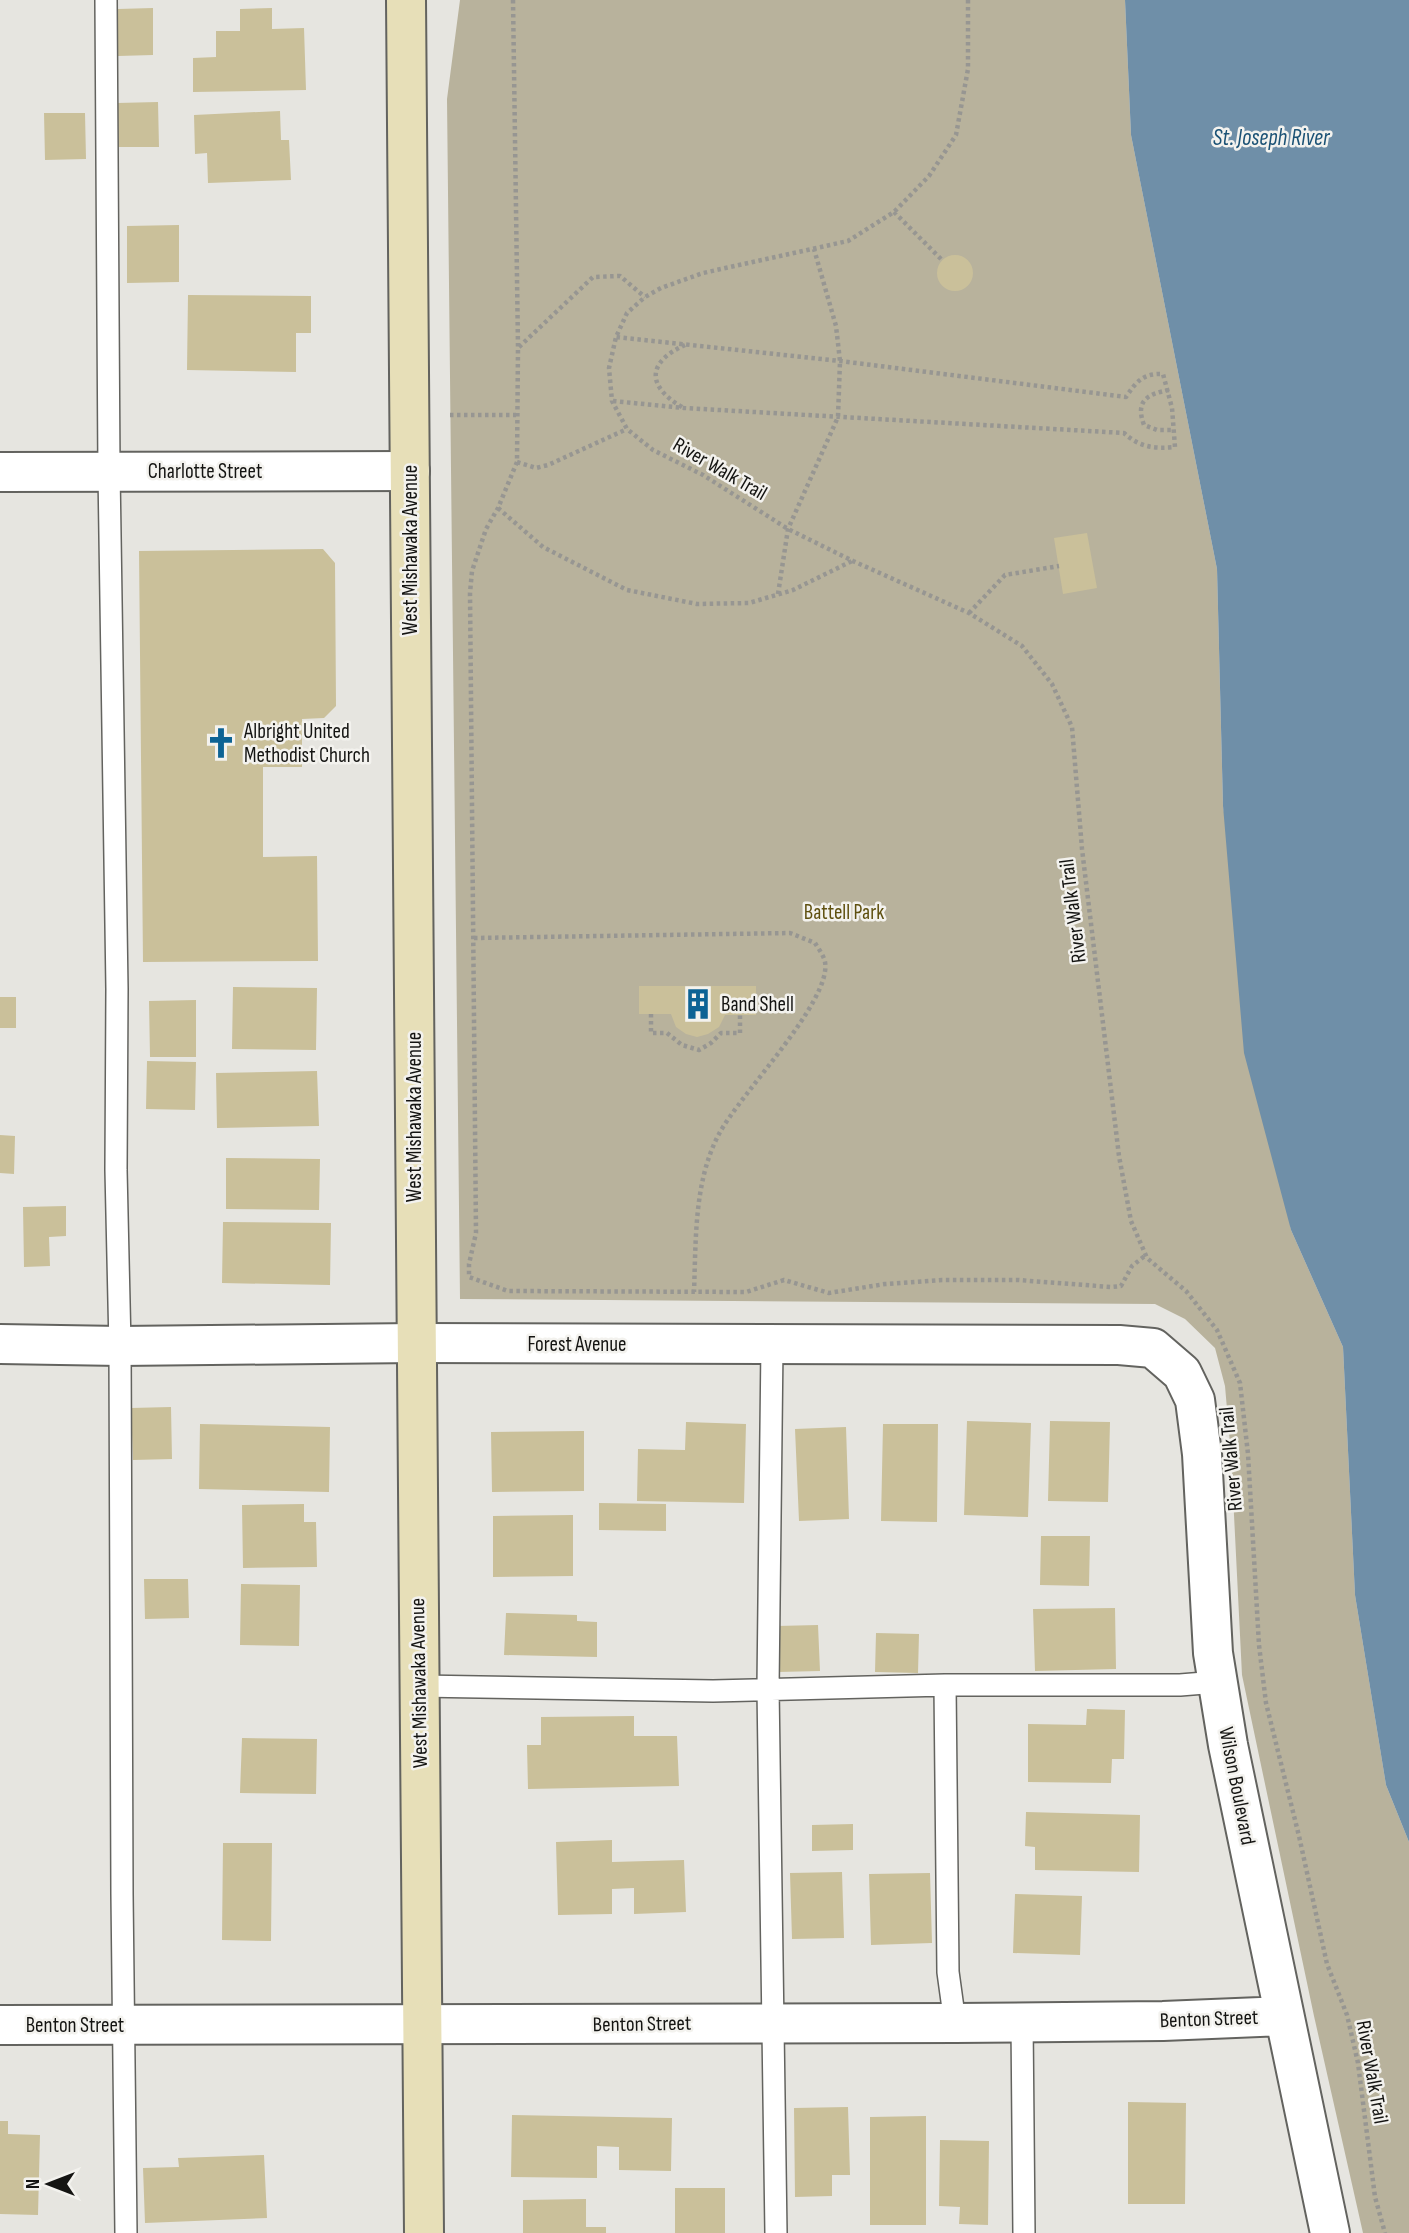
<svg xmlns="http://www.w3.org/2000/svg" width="1409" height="2233" viewBox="0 0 1409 2233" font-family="'Sofia Sans Condensed',sans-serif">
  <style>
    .green { fill: #b8b29c }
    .water { fill: #6f8fa8 }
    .building { fill: #cac09a }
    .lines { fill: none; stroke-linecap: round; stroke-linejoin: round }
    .service-casing { stroke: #63635f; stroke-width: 24 }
    .minor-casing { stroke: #63635f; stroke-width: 42 }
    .secondary-casing { stroke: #63635f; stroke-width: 42 }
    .path { stroke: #979692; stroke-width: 4.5; stroke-dasharray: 3.5 3.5; stroke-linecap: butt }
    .service { stroke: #fff; stroke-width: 21 }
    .minor { stroke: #fff; stroke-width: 38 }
    .secondary { stroke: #e7dfb8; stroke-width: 38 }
    .labels { text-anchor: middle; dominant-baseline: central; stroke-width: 5; stroke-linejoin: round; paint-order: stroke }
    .street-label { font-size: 21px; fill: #141412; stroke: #f3f2ee }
    .poi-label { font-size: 21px; fill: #141412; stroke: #f3f2ee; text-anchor: start }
    .park-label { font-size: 21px; fill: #5f500f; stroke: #f3f2ee }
    .water-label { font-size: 23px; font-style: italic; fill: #1b5275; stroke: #f3f2ee }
  </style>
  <rect width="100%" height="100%" fill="#e6e5e0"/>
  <path class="green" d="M460 0H1125L1131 135 1217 569 1223 806 1291 1230 1343 1347 1355 1595 1386 1785 1409 1842V2233H1363L1314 2016 1242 1675 1231 1455 1225 1386 1215 1348 1185 1319 1155 1304 460 1299 447 99Z"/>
  <path class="water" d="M1125 0H1409V1842L1386 1785 1355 1595 1343 1347 1291 1230 1244 1053 1223 806 1217 569 1131 135Z"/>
  <path class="building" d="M153 8V55L118 56V9Z
    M272 8V29L304 28 306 90 193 92V58L216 57V31H240V9Z
    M158 102 159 147H118L117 103Z
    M280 111 281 140H289L291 180 208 183 207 153 195 154 194 115Z
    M44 113H85L86 159 45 160Z
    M179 225V282L127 283V226Z
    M937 273a18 18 0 1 1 36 0a18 18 0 1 1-36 0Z
    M188 295 311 296V333H296V372L187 370Z
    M1087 533 1097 588 1063 594 1054 538Z
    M323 549 335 563 336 706 324 718 302 719V767H263V857L317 856 318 961 143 962 139 551Z
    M639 986H756V1015H725L719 1027 708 1034 697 1037 686 1034 676 1027 671 1014H639Z
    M233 987 317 988 316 1050 232 1049Z
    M0 997H16V1028H0Z
    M196 1000V1057H150L149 1001Z
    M147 1061 196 1062 195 1110 146 1109Z
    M317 1071 319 1126 217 1128 216 1073Z
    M0 1135 15 1136 14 1174 0 1173Z
    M226 1158 320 1159 319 1210 226 1209Z
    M66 1206V1236L49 1237 50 1266 24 1267 23 1207Z
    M223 1222 331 1223 330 1285 222 1283Z
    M171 1407 172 1459 133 1460 131 1408Z
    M967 1421 1031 1423 1028 1517 964 1515Z
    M1050 1421 1110 1422 1108 1502 1048 1501Z
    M686 1422 746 1424 744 1503 637 1501 638 1449 685 1450Z
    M200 1424 330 1427 329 1492 199 1489Z
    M883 1424H938L937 1522 881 1521Z
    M846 1427 849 1519 799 1521 795 1429Z
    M584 1431V1491L492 1492 491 1432Z
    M599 1503 666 1504V1531L599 1530Z
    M304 1504V1522H316L317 1567 243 1568 242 1505Z
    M573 1515V1576L493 1577V1516Z
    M1041 1536H1090L1089 1586 1040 1585Z
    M144 1579H188L189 1618 145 1619Z
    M241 1584 300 1585 299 1646 240 1645Z
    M1115 1608 1116 1669 1035 1671 1033 1609Z
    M506 1613 577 1615V1621L597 1622V1657L504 1655Z
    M818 1625 820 1671 778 1672 777 1626Z
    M876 1633 919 1634 918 1673 875 1672Z
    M1087 1709 1125 1710 1124 1759H1112L1111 1783 1028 1782V1724L1086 1725Z
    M634 1716V1736H677L679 1786 528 1789 527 1745H541V1717Z
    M242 1738 317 1739 316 1794 240 1793Z
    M1026 1812 1140 1815 1139 1872 1035 1870V1847L1025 1846Z
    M853 1824V1850L812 1851V1825Z
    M612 1840V1862L684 1860 686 1912 634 1914V1888L612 1889V1914L558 1915 556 1842Z
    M223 1843H272L271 1941 222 1940Z
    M842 1872 844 1938 792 1939 790 1873Z
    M930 1873 932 1943 871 1945 869 1874Z
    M1015 1894 1082 1896 1080 1955 1013 1953Z
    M1128 2102 1186 2103 1185 2204H1128Z
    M848 2107 850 2175H832V2196L795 2197 794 2108Z
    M512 2115 672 2118 671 2171 619 2170V2147L597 2146V2178L511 2177Z
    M926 2116V2225H870V2117Z
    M0 2121H8V2134L40 2135 38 2215 0 2214Z
    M940 2140 989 2141 988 2225 959 2224 960 2207 939 2206Z
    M264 2155 267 2218 145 2223 143 2168 179 2167 178 2158Z
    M675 2188H725V2233H675Z
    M586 2199V2227H606V2233H523V2200Z"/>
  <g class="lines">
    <defs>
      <path id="service" d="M106 0 109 471 117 989 116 1170 120 1346 122 1894 126 2233
        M772 1345 768 1688 776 2233
        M945 1685 948 1972 955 2023
        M419 1686 713 1691 945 1685H1180L1217 1682
        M1022 2022 1024 2233"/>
      <path id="minor" d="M0 472 410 471
        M0 1344 120 1346 416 1343 1119 1345 1153 1348 1182 1373 1195 1400 1202 1454 1213 1653 1228 1745 1330 2233
        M0 2025 955 2023 1163 2021 1284 2016"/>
      <path id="secondary" d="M406 0 424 2233"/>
    </defs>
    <use href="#service" class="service-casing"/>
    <use href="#minor" class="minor-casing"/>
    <use href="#secondary" class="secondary-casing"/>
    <path class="path" d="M513 0 518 347 517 462 498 508 486 529 472 571 470 593 476 1233 469 1264V1277L508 1291 746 1292 784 1280 829 1293 885 1284 942 1280H1018L1111 1287 1121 1286 1132 1266 1146 1255
      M968 0V69L956 135 929 176 894 212 848 241 703 273 661 288 645 297 627 313 616 337 609 368 612 401 627 429 653 450 703 475 788 529 853 561 969 613 1022 646 1052 684 1072 727 1082 849 1119 1156 1131 1221 1147 1258 1186 1291 1217 1330 1240 1383 1248 1454 1259 1645 1266 1703 1299 1836 1327 1964 1347 2015 1358 2063 1375 2197 1385 2233
      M894 212 943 261
      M519 347 593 277 620 276 645 297
      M1169 390C1147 394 1135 401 1144 425L1157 430H1172
      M613 401 684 408 1124 433C1139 447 1154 449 1175 447L1172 408 1163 374C1143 373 1136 382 1126 397L840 361 616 337
      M682 407C646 386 647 362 685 345
      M450 415H516
      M517 462 536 468 548 465 627 429
      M498 508 543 547 627 590 697 604 749 603 793 590 852 561
      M778 594 788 529 838 417 840 361 836 326 814 249
      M969 613 1005 575 1059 566
      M474 938 790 933 815 943C818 948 824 956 825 962 832 1001 740 1094 719 1134 694 1181 696 1239 694 1292
      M651 1014V1033H667L682 1045 699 1050 711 1043 721 1033H740V1015"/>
    <use href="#service" class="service"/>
    <use href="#minor" class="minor"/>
    <use href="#secondary" class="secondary"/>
  </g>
  <defs>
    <symbol id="church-bare" viewBox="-9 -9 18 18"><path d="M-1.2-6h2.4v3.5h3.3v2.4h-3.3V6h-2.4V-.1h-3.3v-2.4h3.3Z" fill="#0d6394" stroke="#f3f2ee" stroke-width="2.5" paint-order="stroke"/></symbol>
    <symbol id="building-bare" viewBox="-9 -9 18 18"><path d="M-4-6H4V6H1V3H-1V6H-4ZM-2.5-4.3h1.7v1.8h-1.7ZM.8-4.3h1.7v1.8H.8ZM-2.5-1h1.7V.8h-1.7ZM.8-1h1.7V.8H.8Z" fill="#0d6394" stroke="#f3f2ee" stroke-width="2.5" paint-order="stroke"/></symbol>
  </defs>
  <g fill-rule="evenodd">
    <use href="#church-bare" x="199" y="721" width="44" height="44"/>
    <use href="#building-bare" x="676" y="982" width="44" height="44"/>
  </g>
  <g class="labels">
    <g class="street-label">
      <text transform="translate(720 469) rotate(30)">River Walk Trail</text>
      <text x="205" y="471">Charlotte Street</text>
      <text transform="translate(410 550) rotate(-90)">West Mishawaka Avenue</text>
      <text transform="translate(1073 911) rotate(-97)">River Walk Trail</text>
      <text transform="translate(414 1117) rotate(-90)">West Mishawaka Avenue</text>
      <text x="577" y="1344">Forest Avenue</text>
      <text transform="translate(1231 1459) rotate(-95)">River Walk Trail</text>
      <text transform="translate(419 1683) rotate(-91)">West Mishawaka Avenue</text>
      <text transform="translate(1237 1786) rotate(79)">Wilson Boulevard</text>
      <text transform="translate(1209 2019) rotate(-2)">Benton Street</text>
      <text transform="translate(642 2024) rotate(-1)">Benton Street</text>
      <text x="75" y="2025">Benton Street</text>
      <text transform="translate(1372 2072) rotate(80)">River Walk Trail</text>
    </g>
    <g class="poi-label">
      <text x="244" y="731">Albright United<tspan x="244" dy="24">Methodist Church</tspan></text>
      <text x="721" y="1004">Band Shell</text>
    </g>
    <g class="park-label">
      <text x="844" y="912">Battell Park</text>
    </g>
    <g class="water-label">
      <text x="1271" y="138">St. Joseph River</text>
    </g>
  </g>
  <g transform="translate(49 2184) rotate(270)" stroke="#f3f2ee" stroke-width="5" paint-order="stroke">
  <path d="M0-5L12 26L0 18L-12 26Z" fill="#141412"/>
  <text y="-10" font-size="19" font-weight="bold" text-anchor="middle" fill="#141412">N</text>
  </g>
</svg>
